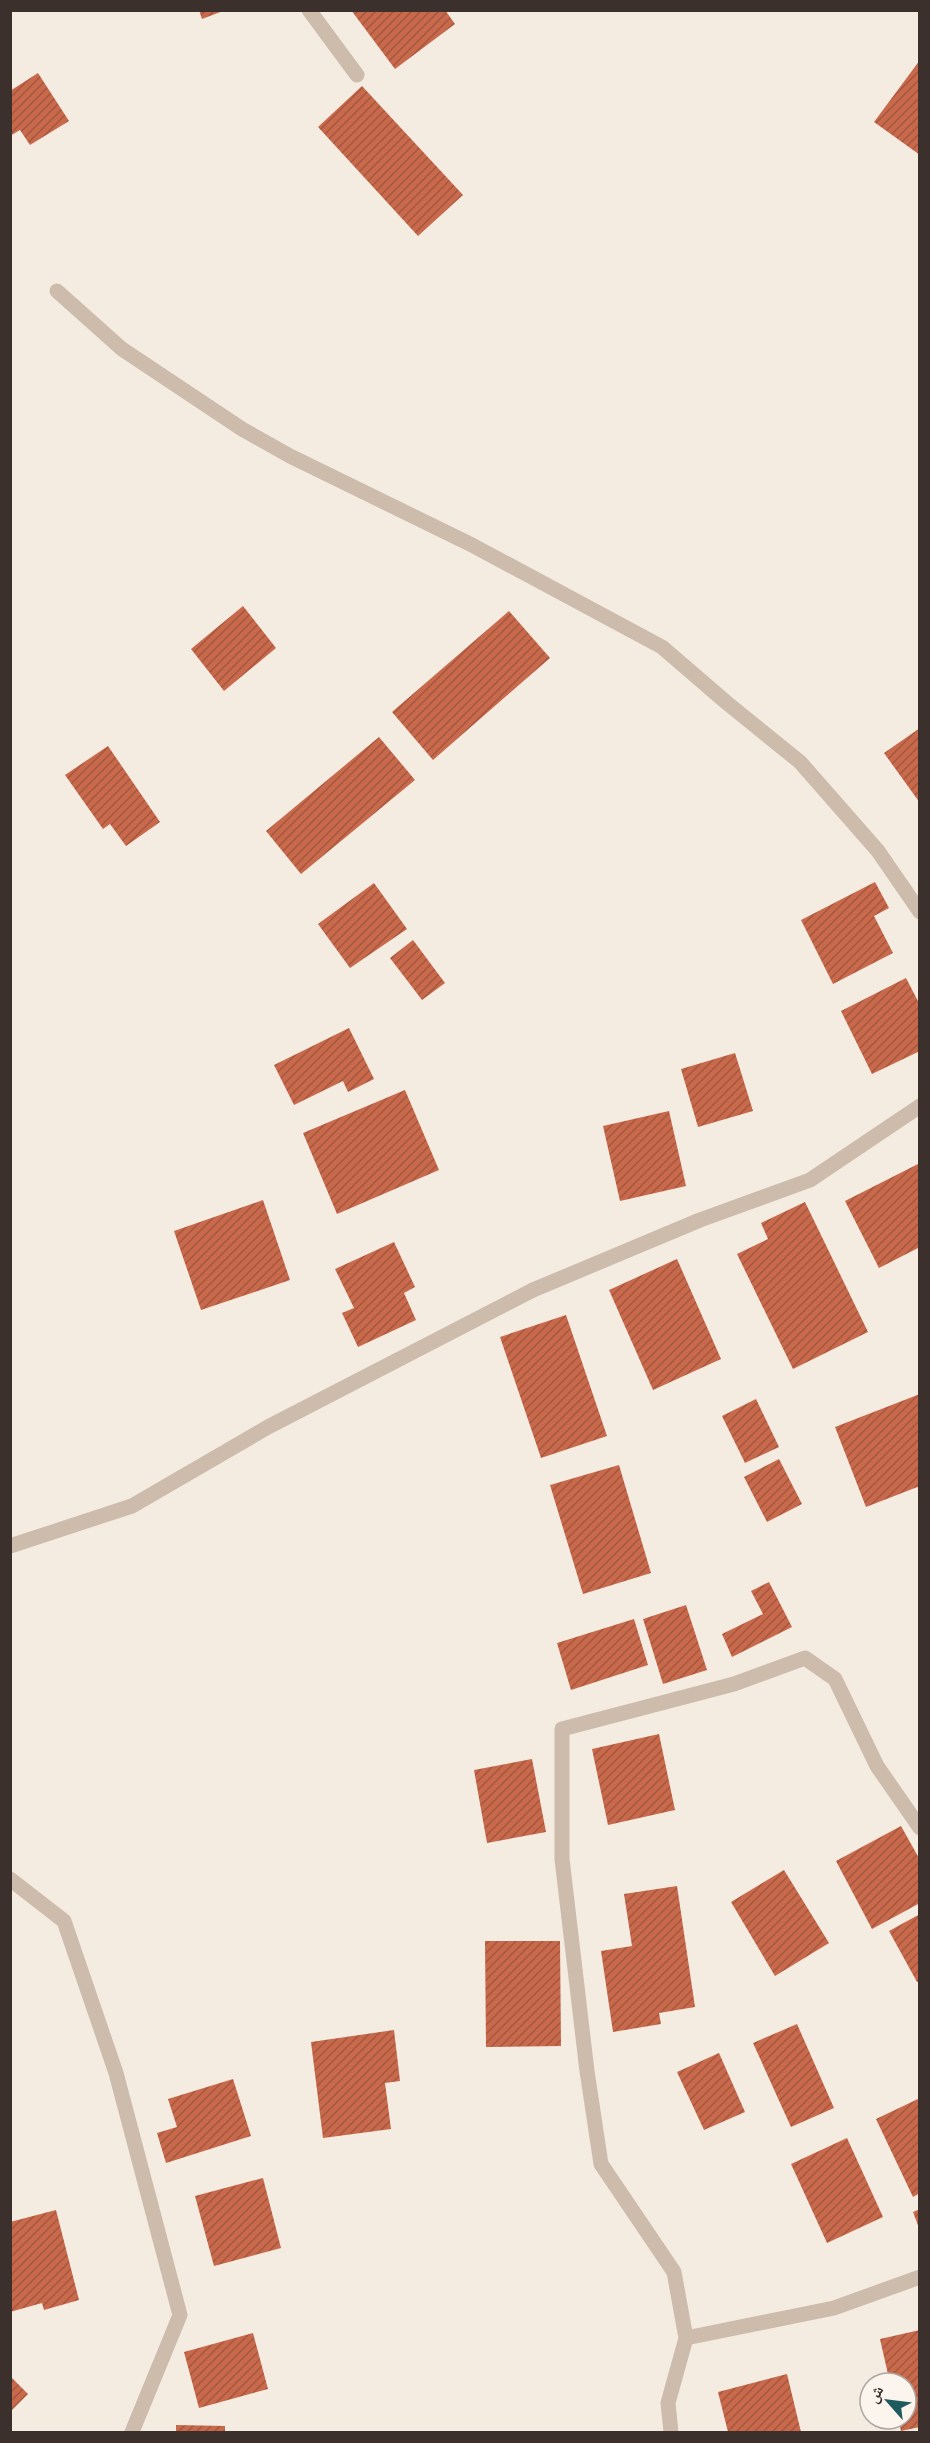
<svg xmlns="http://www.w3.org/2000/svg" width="930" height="2443" viewBox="0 0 930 2443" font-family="'Exo 2','Noto Naskh Arabic',sans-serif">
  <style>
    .building { fill: url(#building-hatch) }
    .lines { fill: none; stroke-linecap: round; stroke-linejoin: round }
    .minor { stroke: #cdbbac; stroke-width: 15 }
  </style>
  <defs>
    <pattern id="building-hatch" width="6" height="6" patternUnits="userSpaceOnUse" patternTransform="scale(1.5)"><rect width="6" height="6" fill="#c8694b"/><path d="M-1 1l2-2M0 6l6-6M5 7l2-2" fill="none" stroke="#a4573f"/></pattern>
  </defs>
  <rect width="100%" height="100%" fill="#f4ebe1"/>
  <path class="building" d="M199 10H223V11L202 19Z
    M351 10H445L455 24 395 69Z
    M920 60V155L874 122Z
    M38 73 69 121 30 145 20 130 10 136V91Z
    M362 86 463 195 418 236 318 127Z
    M243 606 276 648 224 691 191 649Z
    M509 611 550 658 433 760 392 712Z
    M920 728V803L884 753Z
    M379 737 415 780 301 874 266 831Z
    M108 746 160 822 126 846 110 824 103 829 65 775Z
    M875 882 889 908 874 916 893 953 833 984 801 920Z
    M374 883 407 929 350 968 318 924Z
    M413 940 445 983 422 1000 390 958Z
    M906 978 920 1005V1051L872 1074 841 1011Z
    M349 1028 374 1079 348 1092 343 1081 294 1105 274 1065Z
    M735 1053 753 1111 698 1127 681 1069Z
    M405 1090 439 1170 337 1214 303 1133Z
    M669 1111 686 1186 620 1201 603 1126Z
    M920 1163V1247L879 1268 845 1201Z
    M263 1200 290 1280 201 1310 174 1231Z
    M805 1202 868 1332 793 1369 737 1254 768 1239 761 1223Z
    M394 1242 415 1287 404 1293 416 1320 358 1347 342 1313 354 1308 335 1269Z
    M677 1259 721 1359 653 1390 609 1290Z
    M566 1315 607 1436 541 1458 500 1337Z
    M920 1394V1486L866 1507 835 1427Z
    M756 1399 779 1447 745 1463 722 1416Z
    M779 1459 802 1504 767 1522 744 1477Z
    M619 1465 651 1573 583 1594 550 1485Z
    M769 1582 792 1627 732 1657 722 1634 763 1614 751 1591Z
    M686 1605 707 1670 663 1684 643 1619Z
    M634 1619 648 1665 571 1690 557 1643Z
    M659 1734 675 1810 608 1825 592 1749Z
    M532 1759 546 1832 487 1843 474 1770Z
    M901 1826 920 1860V1903L872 1929 836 1861Z
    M784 1870 829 1943 775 1976 731 1902Z
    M677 1886 695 2007 659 2013 661 2024 613 2032 601 1951 632 1946 624 1894Z
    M920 1914V1981L917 1982 889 1931Z
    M485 1941H560L561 2046 486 2047Z
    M797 2024 834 2108 791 2127 753 2043Z
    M394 2030 400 2081 385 2083 391 2129 323 2138 311 2042Z
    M719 2053 745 2112 704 2130 677 2072Z
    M233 2079 251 2136 166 2163 157 2133 177 2127 168 2099Z
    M920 2098V2193L913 2197 876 2119Z
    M847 2138 883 2217 827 2243 791 2164Z
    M263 2178 281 2248 214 2266 195 2196Z
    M920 2209V2228H919L913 2212Z
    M56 2210 79 2300 44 2310 42 2303 10 2312V2222Z
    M920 2330V2427L901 2431 898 2419H906V2383H890L880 2339Z
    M253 2333 268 2389 199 2408 184 2352Z
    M787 2374 801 2432H728L718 2392Z
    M10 2376 28 2394 10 2412Z
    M176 2425 225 2426V2432H176Z"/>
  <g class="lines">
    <path class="minor" d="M309 10 357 75
      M57 291 122 349 242 429 290 456 472 545 662 647 727 703 800 762 878 851 920 912
      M10 1546 132 1506 268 1427 533 1290 700 1220 810 1180 920 1106
      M10 1879 64 1921 116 2073 180 2315 132 2432
      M686 2338 834 2308 920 2277
      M671 2432 668 2403 686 2338 674 2272 601 2164 587 2071 562 1859V1729L734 1684 805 1658 835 1679 877 1766 920 1828"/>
  </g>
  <rect width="930" height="2443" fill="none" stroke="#3b302b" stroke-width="24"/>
  <g transform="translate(888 2401) rotate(298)"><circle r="28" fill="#fbf5ee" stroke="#aea6a0" stroke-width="1.5"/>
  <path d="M0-4.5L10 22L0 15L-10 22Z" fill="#1f5a5e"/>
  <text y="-9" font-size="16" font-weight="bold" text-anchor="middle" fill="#3b302b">ش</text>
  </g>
</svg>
